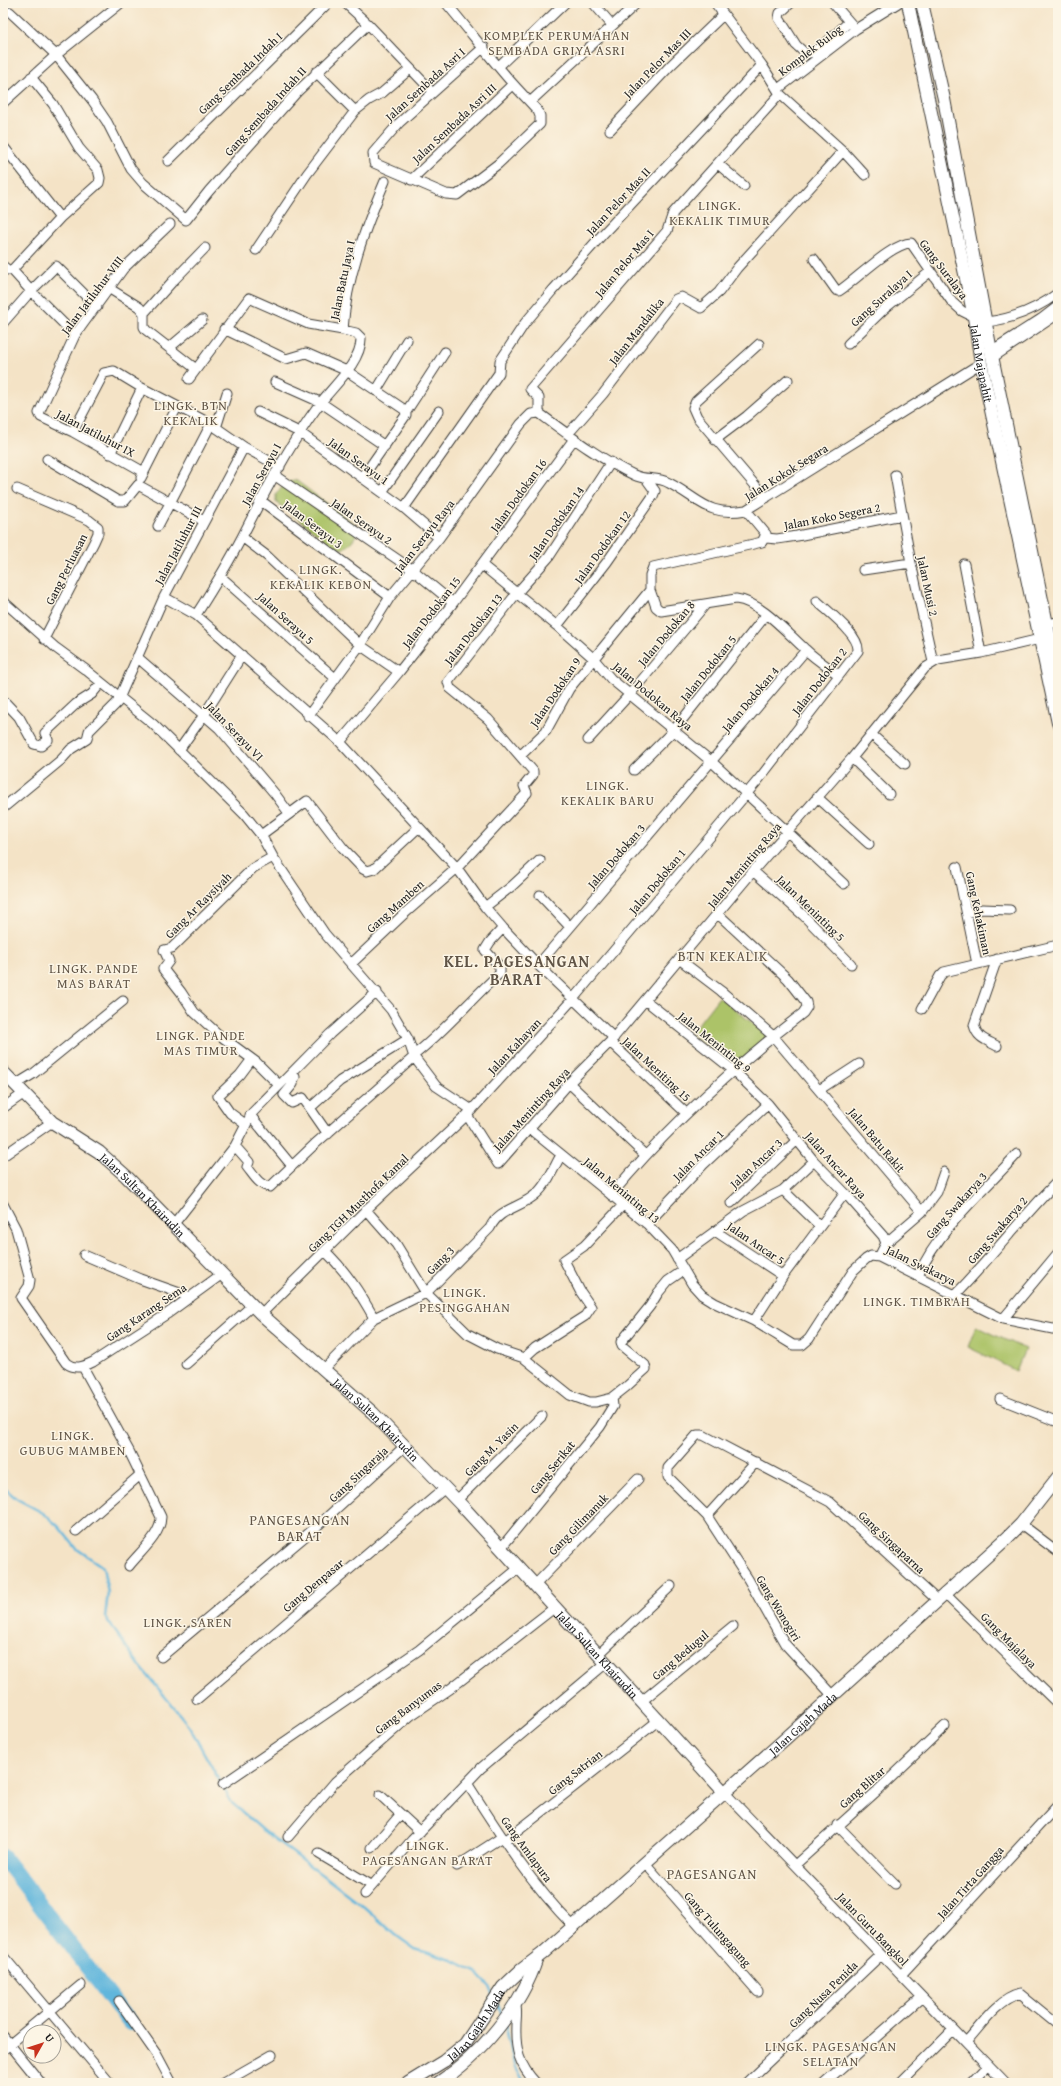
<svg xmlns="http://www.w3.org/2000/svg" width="1061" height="2086" viewBox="0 0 1061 2086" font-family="'Gentium Book Plus',serif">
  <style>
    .green { fill: #acc368; stroke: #647042 }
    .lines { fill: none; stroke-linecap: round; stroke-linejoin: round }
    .stream { stroke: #60b6dc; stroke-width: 2.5 }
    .river { stroke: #60b6dc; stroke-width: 16 }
    .minor-casing { stroke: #3c3a36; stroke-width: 11 }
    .major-casing { stroke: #3c3a36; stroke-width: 14 }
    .minor { stroke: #fff; stroke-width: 9 }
    .major { stroke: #fff; stroke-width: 12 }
    .labels { text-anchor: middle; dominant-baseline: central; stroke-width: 3; stroke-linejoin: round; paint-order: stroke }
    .street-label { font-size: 12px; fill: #1c1c1c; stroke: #fcf5e5 }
    .neighbourhood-label { font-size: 13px; letter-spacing: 1px; fill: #605446; stroke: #fcf5e5 }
    .quarter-label { font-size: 14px; letter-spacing: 1px; fill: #605446; stroke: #fcf5e5 }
    .district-label { font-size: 16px; font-weight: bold; letter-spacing: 1px; fill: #605446; stroke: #fcf5e5 }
  </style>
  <rect width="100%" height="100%" fill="#fcf5e5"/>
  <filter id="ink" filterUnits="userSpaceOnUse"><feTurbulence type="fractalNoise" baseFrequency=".025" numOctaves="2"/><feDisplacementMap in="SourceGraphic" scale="8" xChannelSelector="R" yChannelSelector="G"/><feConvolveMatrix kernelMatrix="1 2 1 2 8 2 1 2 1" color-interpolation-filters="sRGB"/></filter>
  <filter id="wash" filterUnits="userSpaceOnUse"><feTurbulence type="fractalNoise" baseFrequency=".012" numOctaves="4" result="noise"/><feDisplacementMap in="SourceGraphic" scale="16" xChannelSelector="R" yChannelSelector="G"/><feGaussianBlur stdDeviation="0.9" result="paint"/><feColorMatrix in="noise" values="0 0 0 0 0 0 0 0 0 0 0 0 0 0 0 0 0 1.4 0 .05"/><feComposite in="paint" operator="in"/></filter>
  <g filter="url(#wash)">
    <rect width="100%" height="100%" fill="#f4e3c6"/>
    <path class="green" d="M293 480 297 481 357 526C360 534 349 546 342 549H338L276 502V494L287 482Z
      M719 997 768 1035 735 1067 691 1033Z
      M976 1326 1025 1349 1016 1371 968 1347Z"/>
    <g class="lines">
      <path class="stream" d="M3 1487 17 1499 43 1513 58 1526 77 1549 103 1567 108 1593 105 1617 140 1666 189 1726 232 1803 264 1831 363 1906 397 1936 415 1949 452 1960 476 1972 489 1986 493 1995
        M497 2003 502 2015
        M505 2023 515 2068 525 2083"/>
      <path class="river" d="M3 1857 130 2023"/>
    </g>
  </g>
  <g filter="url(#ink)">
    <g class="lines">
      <defs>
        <path id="minor" d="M345 3 368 24 428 87
          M446 3C469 30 490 58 513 84 521 93 530 102 538 111L540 116V124L498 164 457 195 446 194 374 163 373 153 399 123 484 47
          M593 3 612 25
          M715 3 762 65 780 94 843 151 865 175
          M791 3 780 13 779 18 796 45 806 54C822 50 836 33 848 23
          M833 3 853 26
          M10 12 56 55 92 100 107 122 131 169 143 183 186 220 209 191 297 92 368 24
          M499 66 565 3
          M316 72 355 111
          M778 89 856 29 898 3
          M530 102 637 3
          M3 103 56 55 121 3
          M610 130 670 66 723 15
          M3 146 60 218
          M168 161 328 3
          M718 164 744 186
          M411 180 513 84
          M256 250 307 174 355 111 369 100 382 93 410 69
          M814 259 836 290 839 291C856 280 892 243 911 243L952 302 962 311 974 317
          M3 266 8 270H12L31 291 75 335
          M12 270 60 218 99 183 100 178 98 170 79 148 53 104 31 77
          M110 289 139 307 144 313V327L146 330 196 369
          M144 313 172 282 205 248
          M986 322C1012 319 1037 309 1058 293
          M3 323 31 291 56 266 97 307
          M224 329 286 359 306 353 347 371 405 410 406 415 362 478
          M759 344 696 401 693 408 697 417 766 498
          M848 344 883 310 931 271
          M169 348 202 320
          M991 351 1041 319 1058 306
          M992 358 1058 314
          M189 379 249 298 308 324 343 330
          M275 382 320 402 385 446
          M376 391 407 340
          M258 412 299 432 404 508 439 538
          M406 412 445 352
          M539 413V398L530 389 667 231 673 213 780 94
          M216 428 227 393
          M73 432 104 373 114 371 142 388 211 424 244 447 280 467
          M568 434 603 394 676 299 681 297 701 308 719 292 737 268 843 151
          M715 440 747 416 788 380
          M110 454 142 388
          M47 459 118 501H125L138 485 204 521
          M144 472 73 432 41 417 39 413 75 335 123 269 170 224
          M274 475 413 570 453 603
          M895 475 911 563 933 662
          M141 478 177 407
          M17 489 89 520 98 527V533L94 542 44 639
          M382 492 439 411
          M260 500 390 597
          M404 508 499 373 500 361 506 352 525 323 552 291 602 235 762 65
          M158 526 211 424
          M242 537 267 556 360 645 399 672
          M766 538 777 539 797 536 902 515
          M964 564 981 653
          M482 565 557 626 593 658 611 679 712 762 844 884
          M863 570 911 563
          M220 576 335 678
          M650 590 656 607 661 611 736 599C761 602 787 633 805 649 815 659 828 667 839 675
          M164 597 196 615 340 742 457 868 485 907 503 928 538 965 614 1038
          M3 601 56 648 86 670 153 724 244 814 261 835 273 857 325 934 391 1010 408 1039 414 1057 436 1086 472 1110
          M196 615C212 590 228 564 242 537 265 492 288 447 318 406 331 388 362 362 361 338L356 333 343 330C346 279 365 228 385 181
          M1047 624 1058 622
          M557 626 607 562 653 496 655 491 647 480
          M137 657 219 728 275 794 289 813
          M3 700 19 717 34 744 41 746 48 740 45 733 76 704 92 694 101 683
          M308 716 360 645 390 597 439 538 521 424 531 414 539 413C570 436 600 459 634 475 646 481 657 476 669 483 700 499 707 517 746 510L981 363
          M871 734 905 764
          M588 740 630 694 705 605
          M340 742 399 672 453 603 574 439
          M179 750 204 715 242 655
          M520 756 546 731 569 689 650 590V575L653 567 762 542 766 534 746 510
          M852 758 889 794
          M634 770 674 730 766 615
          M817 797 869 844
          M3 808 61 760 71 749 87 739 89 731 117 703 164 597 244 447
          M261 835 307 801 343 848 363 869 367 871 374 869 419 827
          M273 857 253 868 172 948 164 950 169 961 163 969 181 992 194 1012 218 1034 256 1062 279 1085
          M957 867 977 964
          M753 871 803 915 851 964
          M540 895 570 927
          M485 907 512 886 540 860
          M967 913 982 909 1010 910
          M679 959 721 991 773 1036 922 1212 886 1243 879 1257
          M351 964 404 914 457 868 527 793 524 786 533 775V771L488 719 450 688 448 682 516 594 549 557 611 462
          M538 965 806 650
          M645 1000 733 1070 768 1104 814 1161 845 1193 883 1236 886 1243
          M922 1009 940 976 944 972 1058 945
          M610 1042 686 1113
          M997 1046C986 1040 977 1038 974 1025L997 959
          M414 1055C445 1031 471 999 500 973V967L485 950 490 942 503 928
          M291 1075 295 1077 291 1081 293 1084 284 1095 292 1103 303 1098 328 1134
          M569 1083 645 1155
          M15 1085 33 1074 123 1001
          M819 1090 859 1064
          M3 1108 23 1094
          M310 1108 340 1081 408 1039
          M250 1115 292 1166
          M467 1115 498 1164 569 1083 610 1042 753 871 852 758 925 668 938 660 981 653 1040 639
          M245 1124 230 1113 218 1096 240 1075 252 1059
          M530 1129 647 1224 672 1250 692 1284 702 1295 715 1303 754 1321 793 1345H802L809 1339 853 1271 866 1259 871 1256 879 1257 1003 1319 1058 1330
          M235 1146 249 1162 247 1167C253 1174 259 1186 270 1187L315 1144 414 1057
          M3 1156 52 1122
          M783 1190 819 1225
          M611 1195C668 1127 733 1067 803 1013L807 1007 806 1002 788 979 718 914
          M731 1203 797 1140
          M3 1204 16 1229 30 1280 29 1286 21 1298 66 1363C75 1370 83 1367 93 1362L167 1314 222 1274
          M366 1210 396 1244 426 1293 468 1334 497 1349 524 1358 570 1395 589 1402H596L612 1398 626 1387 646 1369 645 1365 622 1346 621 1342 650 1306 658 1293 668 1281 684 1270
          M922 1212 937 1192 944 1172
          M647 1224 704 1164 768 1104
          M173 1225 235 1146 252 1113 330 1034 377 992
          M715 1231 783 1276
          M325 1251C346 1271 360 1293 374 1318
          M84 1255 140 1279 191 1297
          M677 1259 743 1211 783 1190 814 1161
          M918 1276C939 1228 983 1192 1017 1154
          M955 1295C991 1258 1022 1217 1058 1181
          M261 1314 368 1208 467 1115 573 999 759 779 858 651C860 635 828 612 817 601
          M1003 1319 1058 1253
          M754 1321 783 1276 845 1193
          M524 1358 535 1348 585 1316 591 1307 580 1291 564 1260 584 1246 624 1204
          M186 1364 253 1305
          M83 1367 129 1451 161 1517C161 1535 140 1552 129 1566
          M323 1370 374 1318 426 1293 490 1228C499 1208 521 1208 536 1194 547 1185 554 1167 561 1155
          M1000 1399 1058 1422
          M457 1500 542 1416
          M707 1516 756 1462
          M1021 1524 1058 1552
          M76 1531 140 1475
          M501 1548 600 1427 613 1406 612 1398
          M535 1585 638 1479
          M944 1593 1058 1704
          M598 1655 671 1586
          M161 1657 315 1528 405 1446
          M833 1696 785 1644 748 1579 707 1516 668 1477V1468L697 1435H703L830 1502 937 1600
          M197 1699 445 1488
          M642 1701 733 1626
          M467 1783C499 1833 531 1884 573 1926
          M223 1784 419 1650 519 1568
          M724 1792 1005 2083
          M380 1795 420 1832
          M837 1825 895 1884
          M288 1837 335 1782 410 1716 450 1689 554 1608
          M505 1841 659 1720
          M372 1848 400 1815
          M319 1854 371 1885
          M645 1863 758 1992
          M795 1865 877 1791 945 1726
          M457 1866 502 1837
          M365 1894 412 1840 481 1768 605 1664
          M3 1956 110 2083
          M901 1975 1058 1805
          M119 2001 157 2055 172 2083
          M515 2003C518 2010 516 2018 516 2025 515 2050 519 2065 536 2083
          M3 2036 41 2083
          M966 2042C981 2026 998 1999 1020 1994L1058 2025
          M3 2050 81 1985
          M223 2083 272 2055
          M746 2083 881 1955
          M824 2083 922 1997
          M900 2083 953 2030
          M971 2083 988 2065"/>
        <g id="major">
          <path id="s1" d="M908 3 974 317 981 363 1058 723"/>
          <path d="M922 3 944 99 991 351 1058 678"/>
          <path id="s2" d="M3 1072 52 1122 99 1152 126 1176 261 1314 373 1413 466 1510 724 1792"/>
          <path id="s3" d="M408 2083 444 2061 465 2044 503 1987 521 1970 542 1954 785 1739 1007 1538 1021 1524 1058 1477"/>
          <path d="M438 2083C480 2056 522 2006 537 1958"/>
        </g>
      </defs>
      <use href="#minor" class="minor-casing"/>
      <use href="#major" class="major-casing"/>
      <use href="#minor" class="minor"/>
      <use href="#major" class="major"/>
    </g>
  </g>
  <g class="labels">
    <g class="street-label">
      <text transform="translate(810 50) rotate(-37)">Komplek Bulog</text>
      <text transform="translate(657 63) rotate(-46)">Jalan Pelor Mas III</text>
      <text transform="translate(240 73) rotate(-44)">Gang Sembada Indah I</text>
      <text transform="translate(425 84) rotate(-42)">Jalan Sembada Asri I</text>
      <text transform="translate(265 111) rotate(-48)">Gang Sembada Indah II</text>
      <text transform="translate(454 123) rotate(-43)">Jalan Sembada Asri III</text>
      <text transform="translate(618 201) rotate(-47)">Jalan Pelor Mas II</text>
      <text transform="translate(624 263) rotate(-50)">Jalan Pelor Mas I</text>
      <text transform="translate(944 269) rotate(53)">Gang Suralaya</text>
      <text transform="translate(342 280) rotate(-78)">Jalan Batu Jaya I</text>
      <text transform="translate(92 295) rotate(-53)">Jalan Jatiluhur VIII</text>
      <text transform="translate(881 298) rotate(-42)">Gang Suralaya I</text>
      <text transform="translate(636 331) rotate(-52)">Jalan Mandalika</text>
      <text stroke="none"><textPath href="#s1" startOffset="368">Jalan Majapahit</textPath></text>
      <text transform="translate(96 433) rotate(28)">Jalan Jatiluhur IX</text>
      <text transform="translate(359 461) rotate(36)">Jalan Serayu 1</text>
      <text transform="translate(786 472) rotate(-32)">Jalan Kokok Segara</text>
      <text transform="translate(261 474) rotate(-61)">Jalan Serayu I</text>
      <text transform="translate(518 495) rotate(-54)">Jalan Dodokan 16</text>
      <text transform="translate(832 516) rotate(-11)">Jalan Koko Segera 2</text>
      <text transform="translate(362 521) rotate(35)">Jalan Serayu 2</text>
      <text transform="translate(556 523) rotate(-55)">Jalan Dodokan 14</text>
      <text transform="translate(313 524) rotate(37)">Jalan Serayu 3</text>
      <text transform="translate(424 536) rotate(-52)">Jalan Serayu Raya</text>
      <text transform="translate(178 545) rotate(-62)">Jalan Jatiluhur III</text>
      <text transform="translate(602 547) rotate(-54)">Jalan Dodokan 12</text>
      <text transform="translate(66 569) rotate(-63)">Gang Perluasan</text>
      <text transform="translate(928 586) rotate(78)">Jalan Musi 2</text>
      <text transform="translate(431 612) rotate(-52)">Jalan Dodokan 15</text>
      <text transform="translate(286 618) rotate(42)">Jalan Serayu 5</text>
      <text transform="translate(473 629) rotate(-52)">Jalan Dodokan 13</text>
      <text transform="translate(666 633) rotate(-50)">Jalan Dodokan 8</text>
      <text transform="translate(708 668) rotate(-51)">Jalan Dodokan 5</text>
      <text transform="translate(819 681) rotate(-52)">Jalan Dodokan 2</text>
      <text transform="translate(555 692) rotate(-56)">Jalan Dodokan 9</text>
      <text transform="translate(653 696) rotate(40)">Jalan Dodokan Raya</text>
      <text transform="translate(750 699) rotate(-50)">Jalan Dodokan 4</text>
      <text transform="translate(235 731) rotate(46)">Jalan Serayu VI</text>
      <text transform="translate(616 856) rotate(-49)">Jalan Dodokan 3</text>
      <text transform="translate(744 865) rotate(-50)">Jalan Meninting Raya</text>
      <text transform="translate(657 881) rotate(-50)">Jalan Dodokan 1</text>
      <text transform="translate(198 905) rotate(-45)">Gang Ar Raysiyah</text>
      <text transform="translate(395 906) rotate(-42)">Gang Mamben</text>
      <text transform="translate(811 908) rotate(44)">Jalan Meninting 5</text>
      <text transform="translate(979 913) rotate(78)">Gang Kehakiman</text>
      <text transform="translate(715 1042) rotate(39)">Jalan Meninting 9</text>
      <text transform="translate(514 1046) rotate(-47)">Jalan Kahayan</text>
      <text transform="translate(657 1069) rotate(43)">Jalan Meniting 15</text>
      <text transform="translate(531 1109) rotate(-48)">Jalan Meninting Raya</text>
      <text transform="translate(877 1140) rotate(50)">Jalan Batu Rakit</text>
      <text transform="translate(698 1155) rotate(-45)">Jalan Ancar 1</text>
      <text transform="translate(756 1163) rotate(-43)">Jalan Ancar 3</text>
      <text transform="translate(836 1165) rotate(48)">Jalan Ancar Raya</text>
      <text transform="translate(622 1190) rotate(40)">Jalan Meninting 13</text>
      <text stroke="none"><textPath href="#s2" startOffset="187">Jalan Sultan Khairudin</textPath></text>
      <text transform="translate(358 1203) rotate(-44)">Gang TGH Musthofa Kamal</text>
      <text transform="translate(956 1205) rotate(-48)">Gang Swakarya 3</text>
      <text transform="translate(997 1230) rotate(-49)">Gang Swakarya 2</text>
      <text transform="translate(756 1243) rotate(34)">Jalan Ancar 5</text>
      <text transform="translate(440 1260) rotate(-45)">Gang 3</text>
      <text transform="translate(921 1265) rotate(26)">Jalan Swakarya</text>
      <text transform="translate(146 1312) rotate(-34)">Gang Karang Sema</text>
      <text stroke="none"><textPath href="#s2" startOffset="511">Jalan Sultan Khairudin</textPath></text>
      <text transform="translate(491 1449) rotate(-45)">Gang M. Yasin</text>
      <text transform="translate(552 1467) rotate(-51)">Gang Serikat</text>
      <text transform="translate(358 1474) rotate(-43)">Gang Singaraja</text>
      <text transform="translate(578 1524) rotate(-46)">Gang Gilimanuk</text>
      <text transform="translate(892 1542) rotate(43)">Gang Singaparna</text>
      <text transform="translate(313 1585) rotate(-40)">Gang Denpasar</text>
      <text transform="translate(779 1608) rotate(59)">Gang Wonogiri</text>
      <text transform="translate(1009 1640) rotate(45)">Gang Majalaya</text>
      <text stroke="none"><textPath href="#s2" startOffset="834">Jalan Sultan Khairudin</textPath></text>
      <text transform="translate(680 1655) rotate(-40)">Gang Bedugul</text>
      <text transform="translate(408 1707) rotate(-37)">Gang Banyumas</text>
      <text stroke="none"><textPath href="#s3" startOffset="537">Jalan Gajah Mada</textPath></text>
      <text transform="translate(575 1772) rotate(-38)">Gang Satrian</text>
      <text transform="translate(862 1787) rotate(-41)">Gang Blitar</text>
      <text transform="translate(527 1849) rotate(54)">Gang Amlapura</text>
      <text transform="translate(970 1882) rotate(-48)">Jalan Tirta Gangga</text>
      <text transform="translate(718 1929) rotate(49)">Gang Tulungagung</text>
      <text transform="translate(873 1929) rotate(46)">Jalan Guru Bangkol</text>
      <text transform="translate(823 1994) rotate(-44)">Gang Nusa Penida</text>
      <text stroke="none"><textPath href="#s3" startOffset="91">Jalan Gajah Mada</textPath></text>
    </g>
    <g class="neighbourhood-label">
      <text x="557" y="35">KOMPLEK PERUMAHAN<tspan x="557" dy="15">SEMBADA GRIYA ASRI</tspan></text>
      <text x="720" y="205">LINGK.<tspan x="720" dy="15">KEKALIK TIMUR</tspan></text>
      <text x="191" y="405">LINGK. BTN<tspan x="191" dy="15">KEKALIK</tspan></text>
      <text x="321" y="569">LINGK.<tspan x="321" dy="15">KEKALIK KEBON</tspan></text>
      <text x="608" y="785">LINGK.<tspan x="608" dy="15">KEKALIK BARU</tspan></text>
      <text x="94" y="968">LINGK. PANDE<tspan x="94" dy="15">MAS BARAT</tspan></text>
      <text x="201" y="1035">LINGK. PANDE<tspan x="201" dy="15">MAS TIMUR</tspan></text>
      <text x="465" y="1292">LINGK.<tspan x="465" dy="15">PESINGGAHAN</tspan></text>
      <text x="917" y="1301">LINGK. TIMBRAH</text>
      <text x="73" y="1435">LINGK.<tspan x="73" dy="15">GUBUG MAMBEN</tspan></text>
      <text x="188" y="1622">LINGK. SAREN</text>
      <text x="428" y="1845">LINGK.<tspan x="428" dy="15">PAGESANGAN BARAT</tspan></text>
      <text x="831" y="2046">LINGK. PAGESANGAN<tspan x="831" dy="15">SELATAN</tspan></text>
    </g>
    <g class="quarter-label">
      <text x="723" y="956">BTN KEKALIK</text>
      <text x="300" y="1520">PANGESANGAN<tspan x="300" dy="16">BARAT</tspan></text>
      <text x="712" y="1874">PAGESANGAN</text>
    </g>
    <g class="district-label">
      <text x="517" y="961">KEL. PAGESANGAN<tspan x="517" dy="18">BARAT</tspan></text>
    </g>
  </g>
  <rect width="1061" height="2086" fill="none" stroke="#fcf5e5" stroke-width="16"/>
  <g transform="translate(42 2044) rotate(51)"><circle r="19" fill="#fcf5e5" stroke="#a29e95"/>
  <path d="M0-3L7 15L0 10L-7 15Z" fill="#c8321e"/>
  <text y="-6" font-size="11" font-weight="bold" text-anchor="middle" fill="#1c1c1c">U</text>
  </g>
</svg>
